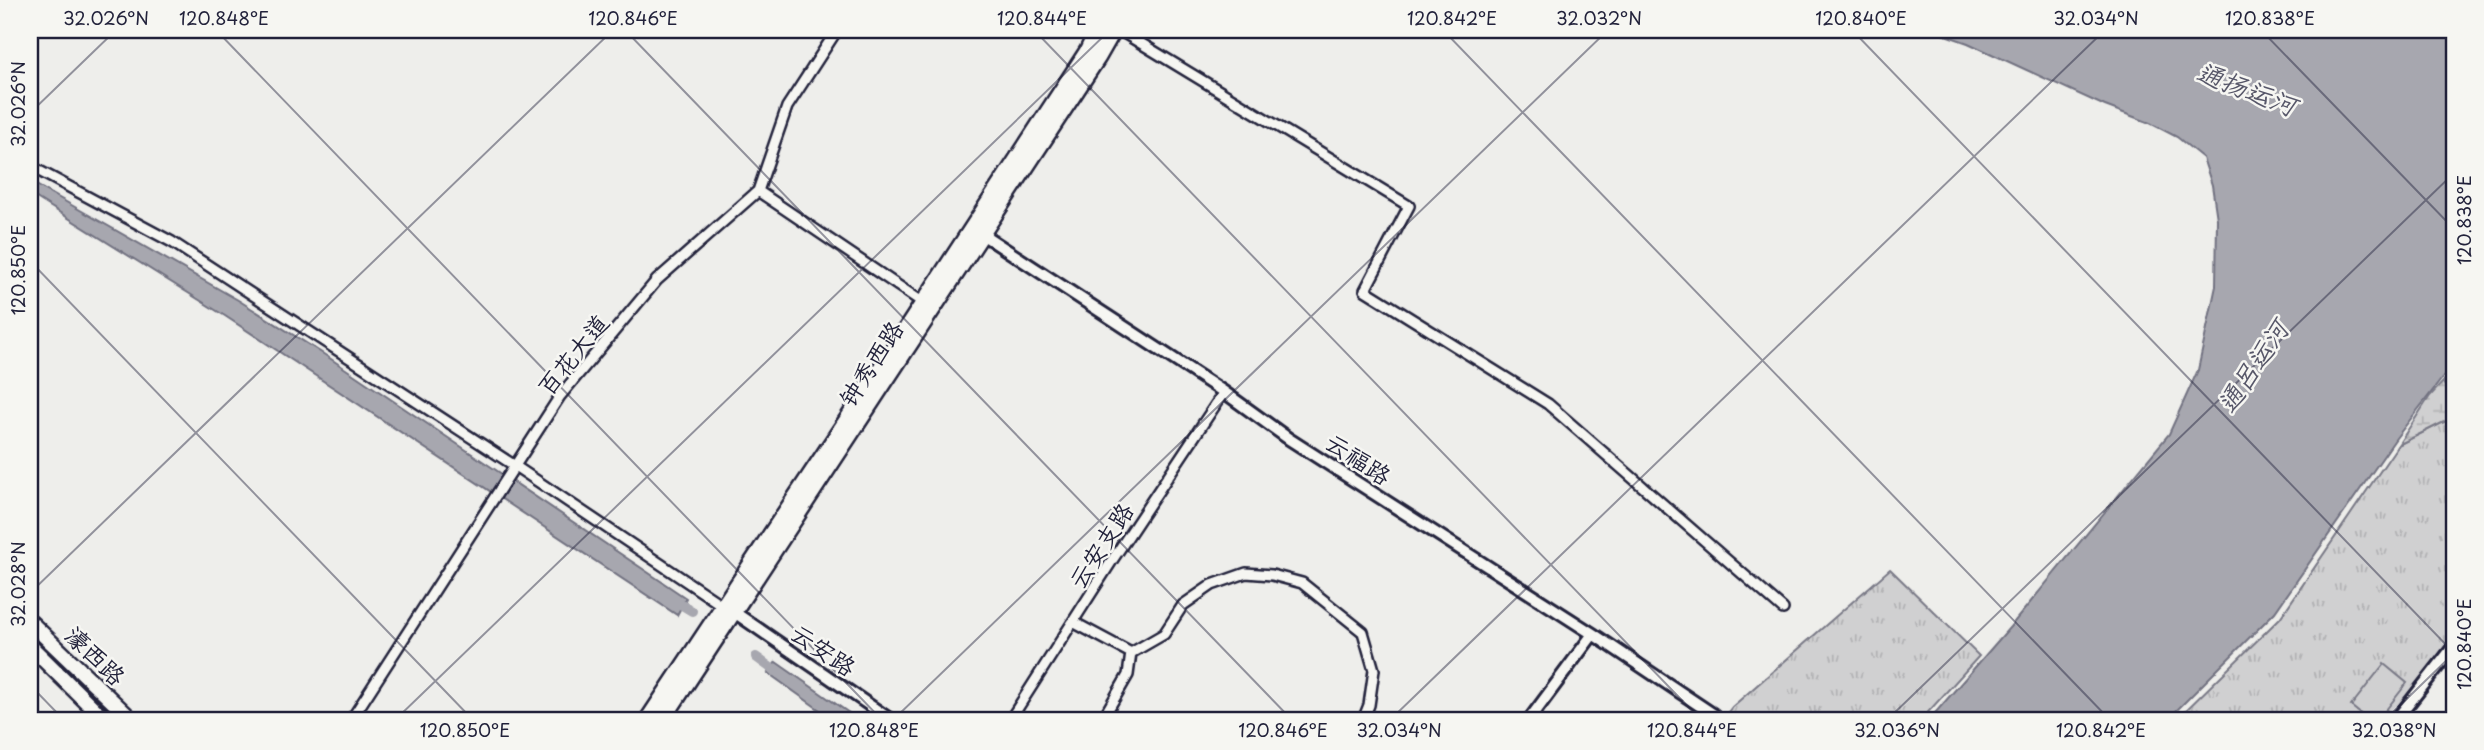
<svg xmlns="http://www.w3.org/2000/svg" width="2484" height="750" viewBox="0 0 2484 750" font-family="'Playpen Sans','LXGW WenKai TC',sans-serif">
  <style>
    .grass { fill: url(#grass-tufts); stroke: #797986; stroke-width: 2 }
    .wetland { fill: url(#wetland-marsh); stroke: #797986; stroke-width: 2 }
    .garden { fill: #d0d0d1; stroke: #797986; stroke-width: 2 }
    .water { fill: #a7a7af; stroke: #727281; stroke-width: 2 }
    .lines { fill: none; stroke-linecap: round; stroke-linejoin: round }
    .canal { stroke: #a7a7af; stroke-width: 10 }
    .minor-casing { stroke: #22223b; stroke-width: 14 }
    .tertiary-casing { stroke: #22223b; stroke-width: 16 }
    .primary-casing { stroke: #22223b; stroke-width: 19 }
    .minor { stroke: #f6f6f2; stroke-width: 9 }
    .tertiary { stroke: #f6f6f2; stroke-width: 10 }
    .primary { stroke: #f6f6f2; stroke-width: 14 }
    .ticks { fill: none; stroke: #22223b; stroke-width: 2; stroke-opacity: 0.45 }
    .labels { text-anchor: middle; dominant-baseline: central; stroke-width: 5; stroke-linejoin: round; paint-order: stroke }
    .street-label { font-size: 24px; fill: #22223b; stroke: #f6f6f2 }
    .water-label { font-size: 26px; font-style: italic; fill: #575769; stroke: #f6f6f2 }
    .neatline { fill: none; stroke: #22223b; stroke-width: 2.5 }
    .ticks-label { font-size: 18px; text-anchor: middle; fill: #22223b }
  </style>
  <defs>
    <pattern id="grass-tufts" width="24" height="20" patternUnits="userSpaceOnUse" patternTransform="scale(1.75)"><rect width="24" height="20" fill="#d0d0d1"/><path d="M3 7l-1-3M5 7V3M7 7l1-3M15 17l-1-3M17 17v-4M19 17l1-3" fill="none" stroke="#b2b2b4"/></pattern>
    <pattern id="wetland-marsh" width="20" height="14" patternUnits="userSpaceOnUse" patternTransform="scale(1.75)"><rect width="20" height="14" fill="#d0d0d1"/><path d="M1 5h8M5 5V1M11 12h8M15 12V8" fill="none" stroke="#b2b2b4"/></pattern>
  </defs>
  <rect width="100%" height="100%" fill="#eeeeeb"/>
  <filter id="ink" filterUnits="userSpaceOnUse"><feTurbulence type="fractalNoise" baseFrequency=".0143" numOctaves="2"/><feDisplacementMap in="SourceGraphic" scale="14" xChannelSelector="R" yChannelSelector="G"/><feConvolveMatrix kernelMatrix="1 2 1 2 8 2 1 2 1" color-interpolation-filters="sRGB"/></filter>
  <g filter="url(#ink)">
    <path class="grass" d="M2454 417V635L2388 720H2176L2280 618 2398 445Z
      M1890 569 1979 656 1921 720H1722L1732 707Z"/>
    <path class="wetland" d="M2454 370V377L2444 384 2454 406V417L2398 445 2430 396Z"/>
    <path class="garden" d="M2384 664 2407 683 2378 720H2368L2351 706Z"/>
    <path class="water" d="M1931 30H2454V363L2396 438 2275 612 2167 720H1929L2010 627 2169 434 2198 370 2216 286 2217 219 2212 185 2203 158 2177 137 2150 123 2105 106 1968 43Z
      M31 182 238 300 325 355 686 598 677 615 225 316 30 194Z
      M776 662 859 720H834L768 673Z"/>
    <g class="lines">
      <path class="canal" d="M682 605 692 611
        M756 657 771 668"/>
      <defs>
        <path id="minor" d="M1119 30 1409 206 1365 290 1548 404 1783 609
          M30 166 172 242 515 466 726 608
          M758 191 925 304
          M1073 622 1131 653
          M1131 653 1164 634 1183 605 1212 585 1246 573 1272 575 1302 583 1363 632 1374 670 1369 705 1363 720
          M351 720 560 396 657 280 758 191 787 107 837 30
          M1010 720 1113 559 1224 392
          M1102 720 1128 675 1131 653"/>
        <path id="tertiary" d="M982 234 1224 392 1289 439 1593 634 1714 715 1711 720
          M734 612 891 720
          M1529 720 1593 634
          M2396 720 2454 646"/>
        <path id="primary" d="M30 622 132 720
          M30 646 105 720
          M647 720 849 416 1087 51 1097 30
          M663 720 1098 58 1114 30"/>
      </defs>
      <use href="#minor" class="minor-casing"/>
      <use href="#tertiary" class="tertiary-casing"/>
      <use href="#primary" class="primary-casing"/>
      <use href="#minor" class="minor"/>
      <use href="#tertiary" class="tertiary"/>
      <use href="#primary" class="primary"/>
    </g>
  </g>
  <path class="ticks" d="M216 30 882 720M625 30 1292 720M1034 30 1701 720M1443 30 2110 720M1852 30 2454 653M2261 30 2454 229M30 113 116 30M30 261 473 720M30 593 613 30M30 685 64 720M395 720 1110 30M893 720 1608 30M1390 720 2105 30M1887 720 2454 173M2385 720 2454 653"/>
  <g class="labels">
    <g class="street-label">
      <text transform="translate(572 354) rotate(-51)">百花大道</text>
      <text transform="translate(870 363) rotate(-57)">钟秀西路</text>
      <text transform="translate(1359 458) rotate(33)">云福路</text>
      <text transform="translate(1100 545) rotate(-57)">云安支路</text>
      <text transform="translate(824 649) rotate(34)">云安路</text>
      <text transform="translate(96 655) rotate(44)">濠西路</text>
    </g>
    <g class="water-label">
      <text transform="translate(2247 88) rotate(21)">通扬运河</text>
      <text transform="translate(2252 366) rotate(-56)">通吕运河</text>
    </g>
  </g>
  <rect width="2484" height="750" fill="none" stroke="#f6f6f2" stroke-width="77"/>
  <rect x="38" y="38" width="2408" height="674" class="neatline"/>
  <g class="ticks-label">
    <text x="106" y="25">32.026°N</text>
    <text x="224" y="25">120.848°E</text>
    <text x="633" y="25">120.846°E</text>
    <text x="1042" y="25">120.844°E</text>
    <text x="1452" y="25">120.842°E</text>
    <text x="1599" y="25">32.032°N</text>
    <text x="1861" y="25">120.840°E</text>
    <text x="2096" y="25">32.034°N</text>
    <text x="2270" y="25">120.838°E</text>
    <text transform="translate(19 104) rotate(-90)" y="6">32.026°N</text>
    <text transform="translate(2465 220) rotate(-90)" y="6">120.838°E</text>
    <text transform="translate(19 270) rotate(-90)" y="6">120.850°E</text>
    <text transform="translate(19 584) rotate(-90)" y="6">32.028°N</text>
    <text transform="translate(2465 644) rotate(-90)" y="6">120.840°E</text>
    <text x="465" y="737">120.850°E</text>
    <text x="874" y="737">120.848°E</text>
    <text x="1283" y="737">120.846°E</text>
    <text x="1399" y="737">32.034°N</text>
    <text x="1692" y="737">120.844°E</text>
    <text x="1897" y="737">32.036°N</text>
    <text x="2101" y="737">120.842°E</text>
    <text x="2394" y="737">32.038°N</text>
  </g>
</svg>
